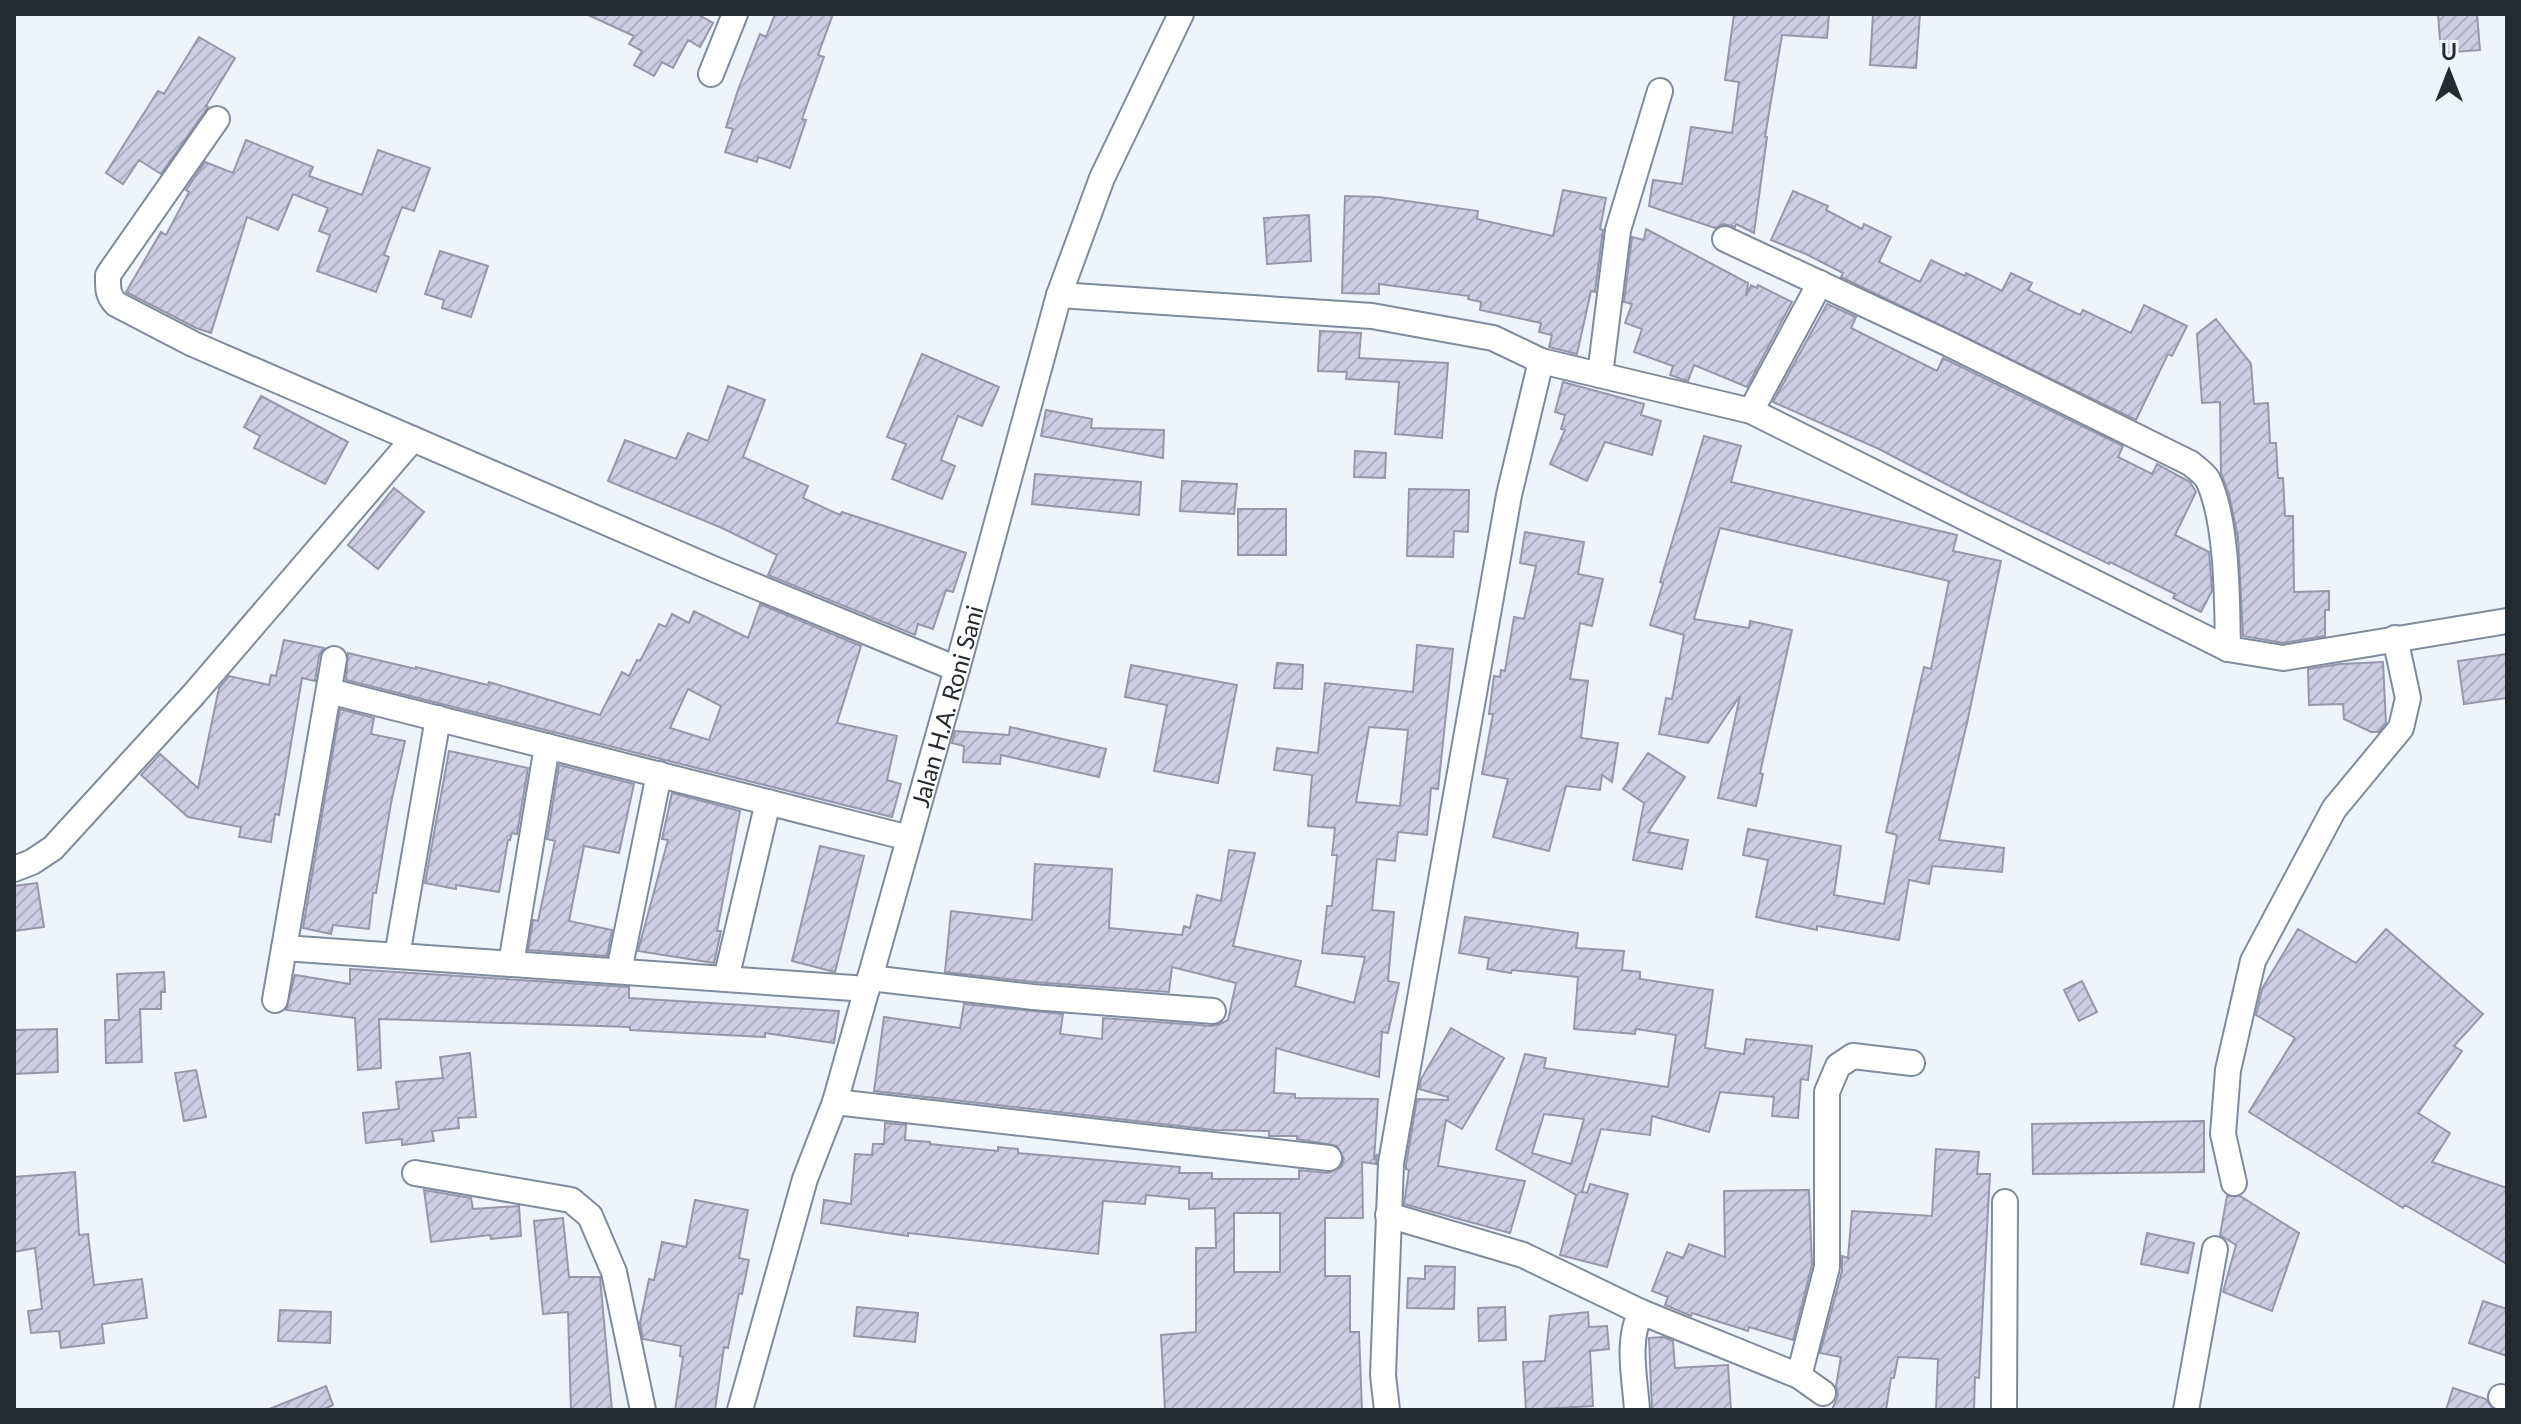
<svg xmlns="http://www.w3.org/2000/svg" width="2521" height="1424" viewBox="0 0 2521 1424" font-family="Lato,sans-serif">
  <style>
    .building { fill: url(#building-hatch); stroke: #9796ab; stroke-width: 2; fill-rule: evenodd }
    .lines { fill: none; stroke-linecap: round; stroke-linejoin: round }
    .minor-casing { stroke: #7f8b9d; stroke-width: 28 }
    .minor { stroke: #fff; stroke-width: 24 }
    .labels { text-anchor: middle; dominant-baseline: central; stroke-width: 8; stroke-linejoin: round; paint-order: stroke }
    .street-label { font-size: 24px; fill: #252a31; stroke: #eff4fc }
  </style>
  <defs>
    <pattern id="building-hatch" width="6" height="6" patternUnits="userSpaceOnUse" patternTransform="scale(2)"><rect width="6" height="6" fill="#cecde3"/><path d="M-1 1l2-2M0 6l6-6M5 7l2-2" fill="none" stroke="#b1b0c3"/></pattern>
  </defs>
  <rect width="100%" height="100%" fill="#eff4fc"/>
  <path class="building" d="M586 14H697L713 23 700 47 688 40 673 68 662 62 654 76 634 65 642 51 629 44 634 36Z
    M775 14H833L818 55 824 57 802 119 806 120 790 168 758 157 757 162 725 152 733 129 726 127 738 90 760 34 766 37Z
    M1734 14H1829L1827 38 1782 35 1765 137H1767L1754 233 1736 224 1735 227 1724 224 1715 228 1649 206 1653 180 1682 184 1691 127 1732 133 1739 82 1725 80Z
    M1873 14H1920L1916 68 1870 65Z
    M2438 14H2477L2480 50 2441 53Z
    M199 37 235 58 206 106 208 107 161 174 139 160 123 184 106 173 158 91 164 94Z
    M246 140 313 167 309 176 362 195 378 150 430 168 414 211 402 207 384 255 389 257 376 292 317 271 330 235 319 231 328 208 293 194 278 230 247 217 211 333 196 328 126 292 161 232 166 235 189 192 186 190 205 162 233 173Z
    M1563 190 1606 198 1600 229 1603 230 1595 292 1591 291 1577 354 1549 347 1552 335 1539 332 1541 323 1480 310 1481 302 1468 299 1469 296 1379 284V294L1342 293 1345 196 1379 197 1478 211 1477 219 1553 236Z
    M1793 191 1828 206 1826 210 1862 229 1864 224 1891 237 1879 262 1920 282 1931 260 1965 276 1966 273 2002 291 2011 273 2032 283 2028 290 2080 315 2083 310 2131 333 2144 305 2187 326 2172 356 2168 354 2136 420 1841 277 1843 273 1806 254 1771 240Z
    M1309 215 1311 261 1267 264 1264 218Z
    M1646 229 1748 283 1746 296 1751 285 1757 288 1758 285 1792 302 1747 387 1694 365 1688 381 1681 379 1670 375 1673 366 1634 352 1642 329 1625 323 1632 304 1624 302 1632 237 1644 240Z
    M440 251 488 266 471 317 442 308 444 300 425 294Z
    M1827 304 1856 317 1851 328 1937 371 1943 358 2123 446 2118 457 2152 474 2157 464 2190 482 2196 492 2175 535 2209 552 2212 591 2201 612 2173 598 2175 594 2110 562 2109 564 1971 497 1879 449 1773 402Z
    M2216 319 2251 364 2254 404 2268 403 2270 443H2276L2278 478H2283L2285 516H2293L2294 592 2329 591V610H2325V636L2283 643 2243 636 2238 538 2229 494 2221 473 2220 402 2202 403 2197 334Z
    M1320 331 1361 333 1359 358 1448 363 1442 438 1395 434 1399 382 1346 379 1347 372 1318 371Z
    M922 354 999 387 982 426 958 416 941 460 955 466 942 499 892 479 906 444 887 437Z
    M1563 382 1644 404 1641 415 1661 421 1652 455 1605 442 1587 481 1550 464 1565 430 1561 429 1565 415 1555 412Z
    M728 386 765 400 743 457 808 486 803 498 840 515 842 512 966 553 953 592 946 590 933 629 918 624 915 635 768 575 777 555 722 528 608 481 625 440 676 459 688 433 708 441Z
    M261 396 348 442 325 484 254 448 260 436 244 427Z
    M1046 410 1092 419 1091 428 1164 430 1163 458 1041 436Z
    M1704 436 1741 446 1731 482 1957 535 1953 551 2001 561 1967 723 1939 840 2004 848 2002 872 1932 866 1929 884 1909 880 1899 940 1817 926V930L1756 917 1768 860 1743 855 1748 829 1841 846 1834 895 1884 904 1897 835 1886 832 1924 667 1931 669 1949 581 1720 528 1694 619 1749 628 1750 621 1792 630 1760 773 1763 774 1756 806 1718 798 1740 696 1708 743 1659 734 1666 698 1672 699 1684 635 1650 625 1663 583 1660 582Z
    M1355 451 1386 453 1385 478 1354 477Z
    M1035 474 1141 482 1139 515 1032 504Z
    M1182 481 1237 484 1234 514 1180 511Z
    M394 488 424 512 378 569 348 545Z
    M1409 489 1469 490 1468 532 1454 531 1453 557 1407 556Z
    M1238 509H1286V555H1238Z
    M1525 532 1584 542 1578 574 1603 579 1592 626 1580 623 1570 679 1588 681 1581 738 1618 743 1612 782 1602 775 1600 790 1566 786 1549 851 1493 837 1508 779 1482 774 1493 714H1489L1494 676 1500 677 1501 670 1505 671 1514 617 1524 619 1536 566 1520 563Z
    M760 604 861 646 837 723 897 736 887 780 901 784 892 817 346 680 348 653 416 669V667L488 685 489 682 600 715 622 672 629 676 637 660 640 661 659 624 666 627 672 614 689 623 694 611 748 638ZM688 689 721 706 709 740 670 728Z
    M284 640 324 648 319 656 315 681 302 678 279 815 275 814 271 842 239 837 241 827 188 817 141 775 160 754 198 788 219 688 229 676 269 685 271 675 276 676Z
    M1417 645 1453 649 1438 789 1431 788 1427 835 1398 832 1395 861 1377 859 1372 910 1394 912 1388 981 1399 983 1388 1033 1382 1032 1379 1077 1276 1048 1274 1093 1295 1094V1098L1378 1099 1374 1160 1377 1154 1376 1164 1362 1162 1363 1218H1325V1276H1350V1332H1359L1362 1410H1165L1161 1335 1196 1332V1248H1216L1215 1208 1189 1209V1199L1146 1195 1145 1204 1103 1201 1098 1254 908 1233V1236L821 1223 824 1200 851 1204 855 1154 872 1155 873 1144H884L885 1123 906 1125 905 1140 930 1142V1144L998 1151V1147L1018 1149V1153L1180 1167 1179 1173H1212V1179H1299V1170L1328 1173 1341 1167 1344 1159 1337 1146 1297 1139V1136H1269V1131L1214 1130 874 1091 884 1017 960 1028 964 1004 1063 1014 1060 1034 1102 1039 1103 1018 1212 1026 1220 1024 1228 1020 1236 983 1172 967 1169 992 1034 982 945 972 951 911 1032 920 1035 864 1112 869 1109 928 1182 935 1184 926 1190 928 1197 895 1221 901 1229 850 1255 853 1233 946 1301 961 1295 986 1354 1003 1365 957 1322 953 1327 906H1332L1337 855H1332L1335 828 1308 826 1312 775 1274 770 1277 748 1318 753 1325 683 1413 692ZM1369 727 1408 730 1400 806 1356 802ZM1234 1213H1280V1272H1234Z
    M2507 654V698L2464 704 2458 661Z
    M2383 662 2386 723 2379 732H2371L2344 719 2343 704 2309 705 2308 669 2340 664Z
    M1277 663 1303 665 1302 689 1274 688Z
    M1131 665 1237 685 1218 783 1154 771 1167 705 1125 697Z
    M340 709 374 718 371 734 405 741 391 803 376 893H373L369 929 333 925 331 934 303 928Z
    M1010 727 1106 749 1099 777 1001 755 1000 764 963 762 964 746 952 743 955 731 1009 735Z
    M449 751 528 768 517 834 512 833 510 840H508L499 892 456 885V889L425 883Z
    M1648 753 1685 777 1648 832 1688 840 1682 869 1633 860 1644 803 1623 789Z
    M559 765 634 784 619 853 584 846 569 921 612 930 607 956 528 950 533 920 538 921 555 841 547 839Z
    M672 793 740 811 717 931H721L714 963 638 951 668 840 662 839Z
    M820 846 864 856 835 972 792 961Z
    M37 883 44 927 14 931V886Z
    M1465 917 1578 933 1576 948 1624 951 1622 970 1640 972V979L1713 990 1705 1048 1744 1054 1746 1039 1812 1046 1808 1080 1801 1079 1798 1118 1772 1116 1774 1097 1720 1092 1709 1132 1652 1116 1650 1135 1601 1129 1582 1192 1587 1193 1590 1184 1628 1194 1607 1267 1560 1255 1576 1195 1496 1149 1525 1054 1546 1058 1544 1068 1668 1087 1676 1035 1636 1029 1635 1034 1574 1029 1578 977 1512 970 1511 973 1487 969 1489 958 1459 953ZM1544 1114 1584 1119 1571 1164 1532 1153Z
    M2298 929 2356 963 2386 929 2483 1014 2454 1046 2462 1051 2418 1113 2450 1133 2432 1162 2507 1188V1264L2405 1205 2403 1208 2249 1112 2295 1038 2256 1015 2262 989Z
    M350 969 629 987V998L839 1011 834 1043 765 1033V1037L630 1030V1027L379 1019 381 1068 358 1070 355 1018 286 1010 295 975 350 984Z
    M164 972 165 992H161V1009H140L142 1062 106 1063 105 1020H119L117 974Z
    M2082 981 2097 1012 2079 1021 2064 990Z
    M1451 1028 1504 1058 1462 1129 1446 1120 1438 1166 1525 1181 1510 1233 1404 1204 1409 1170 1406 1169V1165L1417 1099 1448 1100V1097L1419 1089 1421 1079Z
    M57 1029 58 1072 14 1074V1030Z
    M470 1053 476 1117 458 1118 459 1128 432 1131 434 1141 402 1145V1139L366 1143 363 1113 399 1109 396 1082 443 1078 440 1057Z
    M196 1070 206 1117 184 1121 175 1073Z
    M2204 1121V1172L2033 1174 2032 1124Z
    M1936 1149 1979 1152 1977 1174H1990L1979 1378 1975 1377 1974 1410H1936L1938 1359 1898 1357 1894 1378H1891L1886 1410H1832L1838 1395 1836 1386 1841 1357 1820 1353 1842 1271V1256L1848 1258 1852 1211 1932 1216Z
    M75 1172 79 1235 88 1234 94 1285 142 1279 147 1318 102 1324 104 1343 61 1348 59 1331 31 1333 28 1311 42 1309 35 1248 14 1252V1177Z
    M424 1190 471 1198 473 1209 519 1206 521 1236 491 1239 490 1235 431 1242Z
    M1809 1190 1812 1265 1793 1340 1749 1327 1748 1331 1692 1313 1691 1316 1665 1305 1668 1297 1652 1291 1667 1252 1683 1258 1689 1244 1725 1257 1724 1191Z
    M2227 1196H2240L2299 1233 2272 1311 2223 1292 2236 1245 2220 1235Z
    M695 1200 748 1210 739 1258 749 1260 742 1294 739 1293 728 1348 724 1347 715 1410H675L683 1357 680 1356 681 1346 643 1339 640 1323 649 1279 654 1280 662 1242 686 1247Z
    M563 1218 569 1277H600L612 1410H571L568 1312 543 1314 534 1221Z
    M2147 1233 2194 1243 2188 1273 2141 1264Z
    M1425 1266 1455 1267 1454 1309 1407 1308 1408 1278 1425 1279Z
    M2483 1301 2507 1309V1356L2469 1343Z
    M857 1307 918 1313 915 1342 854 1336Z
    M1505 1307 1506 1340 1479 1341 1478 1308Z
    M280 1310 331 1312 330 1343 278 1341Z
    M1588 1312 1589 1327 1607 1326 1609 1349 1590 1351 1593 1406 1526 1410 1523 1362 1545 1361 1550 1316Z
    M1663 1337 1673 1341 1675 1368 1728 1365 1731 1410H1652L1649 1338Z
    M326 1386 333 1405 322 1410H267Z
    M2453 1388 2486 1399 2494 1410H2446Z"/>
  <g class="lines">
    <defs>
      <g id="minor">
        <path d="M711 74 735 14"/>
        <path d="M217 119 108 275C108 287 107 295 116 304L193 344 716 570 957 669"/>
        <path d="M1725 239 1945 342 2190 463C2196 468 2204 473 2208 480 2228 523 2227 602 2228 649"/>
        <path d="M1059 295 1372 316 1493 338 1541 361 1751 411 2228 649 2283 658 2507 621"/>
        <path d="M1600 375 1618 230 1660 91"/>
        <path d="M1751 411 1820 283"/>
        <path d="M329 691 909 838"/>
        <path d="M14 869 32 862 53 848 194 694 413 439"/>
        <path d="M284 948 867 989"/>
        <path d="M397 956 438 718"/>
        <path d="M511 964 547 746"/>
        <path d="M619 971 659 774"/>
        <path d="M870 978 1033 997 1213 1011"/>
        <path d="M726 979 768 802"/>
        <path d="M275 1000 334 659"/>
        <path d="M835 1102 1329 1158"/>
        <path d="M415 1173 571 1200 590 1216 614 1272 643 1410"/>
        <path d="M2234 1183 2223 1134 2228 1070 2253 961 2334 809 2401 728 2408 698 2395 638"/>
        <path d="M1388 1215 1523 1255 1641 1312 1799 1376 1823 1393"/>
        <path d="M1799 1376 1827 1267V1092L1838 1066 1853 1056 1912 1063"/>
        <path d="M2501 1397 2507 1400"/>
        <path id="s1" d="M740 1410 805 1179 835 1102 957 669 1059 295 1102 178 1181 14"/>
        <path d="M1387 1410 1383 1375 1391 1163 1509 495 1541 361"/>
        <path d="M1637 1410C1635 1378 1626 1341 1641 1312"/>
        <path d="M2004 1410 2005 1202"/>
        <path d="M2186 1410 2215 1249"/>
      </g>
    </defs>
    <use href="#minor" class="minor-casing"/>
    <use href="#minor" class="minor"/>
  </g>
  <g class="labels">
    <g class="street-label">
      <text stroke="none"><textPath href="#s1" startOffset="734">Jalan H.A. Roni Sani</textPath></text>
    </g>
  </g>
  <rect width="2521" height="1424" fill="none" stroke="#252a31" stroke-width="32"/>
  <g transform="translate(2449 72)" stroke="#eff4fc" stroke-width="6" paint-order="stroke">
  <path d="M0-6L14 30L0 20L-14 30Z" fill="#252a31"/>
  <text y="-12" font-size="22" font-weight="bold" text-anchor="middle" fill="#252a31">U</text>
  </g>
</svg>
